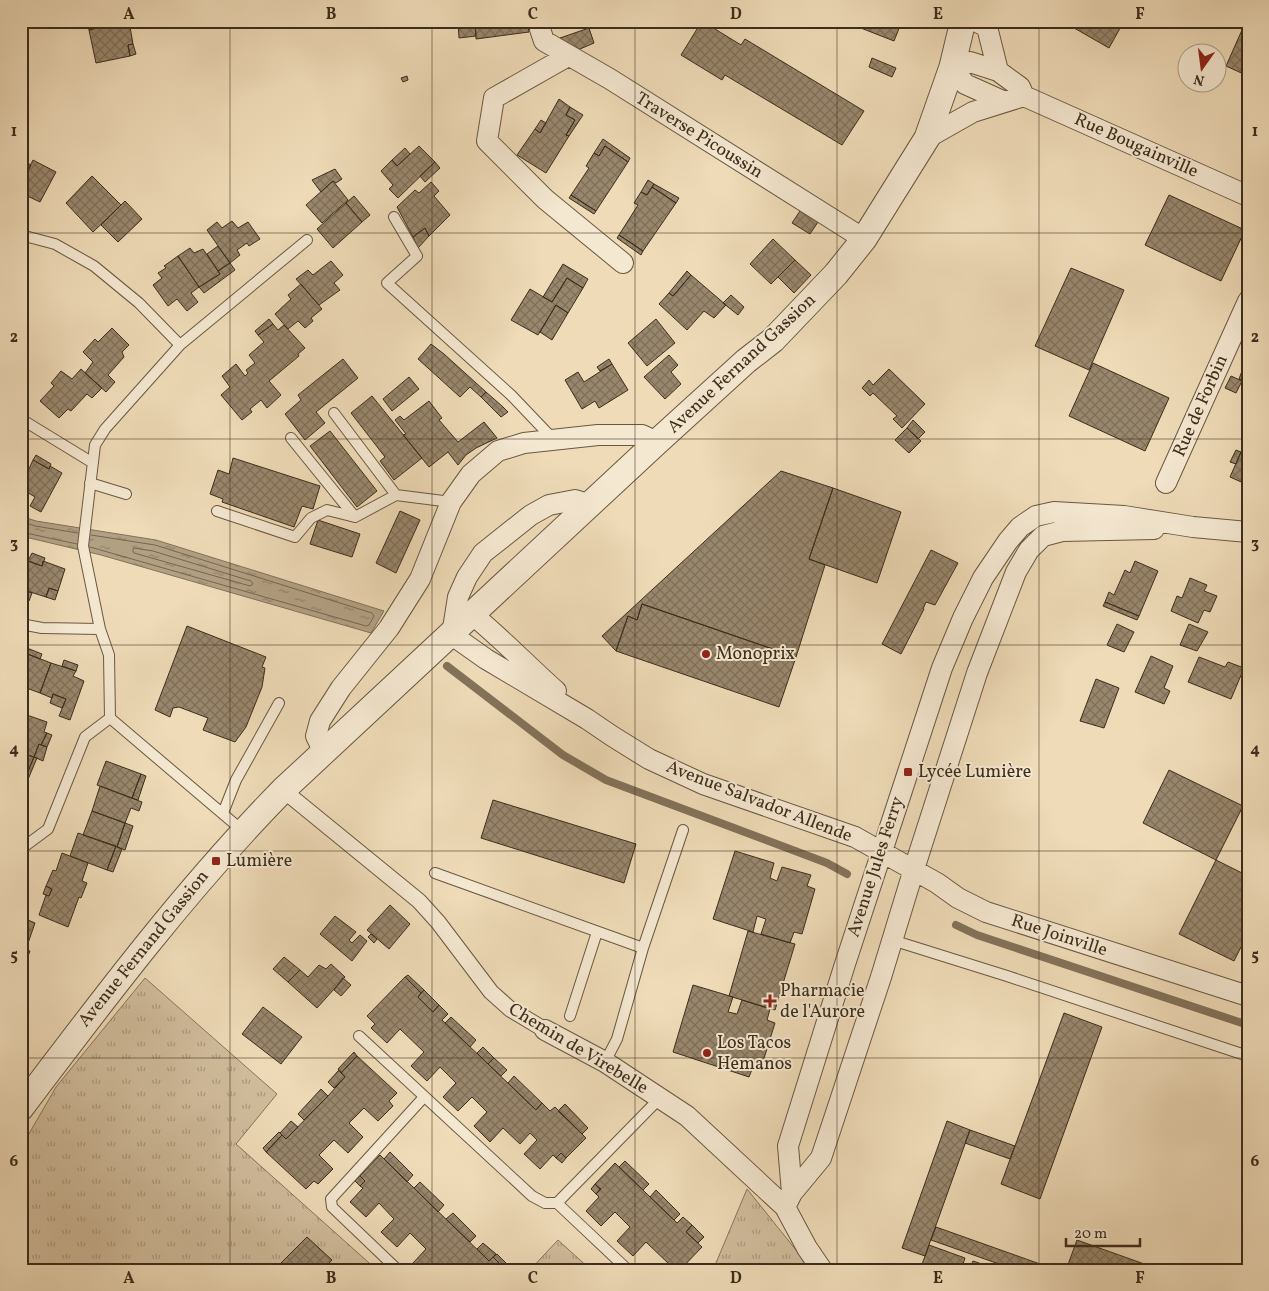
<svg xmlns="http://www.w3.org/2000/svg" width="1269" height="1291" viewBox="0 0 1269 1291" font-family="Vollkorn,serif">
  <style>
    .grass { fill: url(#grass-tufts); stroke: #86755c }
    .water { fill: url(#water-ripples); stroke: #837259 }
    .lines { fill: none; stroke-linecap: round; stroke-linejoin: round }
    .shore { stroke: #77664f; stroke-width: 1 }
    .stream { stroke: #837259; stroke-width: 8 }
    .building { fill: url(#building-cross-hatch); stroke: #3c2d1b }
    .service-casing { stroke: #695842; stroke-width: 12 }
    .pedestrian-casing { stroke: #695842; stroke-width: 17 }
    .minor-casing { stroke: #695842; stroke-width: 22 }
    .tertiary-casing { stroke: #695842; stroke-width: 27 }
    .service { stroke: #f5e8d1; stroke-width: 10 }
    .pedestrian { stroke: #f5e8d1; stroke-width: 15 }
    .minor { stroke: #f5e8d1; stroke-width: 20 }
    .tertiary { stroke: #f5e8d1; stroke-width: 25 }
    .grid { fill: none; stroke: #3c2d1b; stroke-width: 1; stroke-opacity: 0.55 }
    .poi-dot { fill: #8f2418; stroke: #f5e8d1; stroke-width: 2 }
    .labels { text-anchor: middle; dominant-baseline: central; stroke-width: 4; stroke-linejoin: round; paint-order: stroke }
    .street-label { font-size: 18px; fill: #3c2d1b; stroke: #f5e8d1 }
    .poi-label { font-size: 18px; fill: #3c2d1b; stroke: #f5e8d1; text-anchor: start }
    .neatline { fill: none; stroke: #3c2d1b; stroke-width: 2 }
    .grid-label { font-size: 16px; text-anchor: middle; font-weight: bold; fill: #3c2d1b }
  </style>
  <defs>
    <pattern id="grass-tufts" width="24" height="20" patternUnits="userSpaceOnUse" patternTransform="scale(1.25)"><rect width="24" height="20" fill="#d1bd9d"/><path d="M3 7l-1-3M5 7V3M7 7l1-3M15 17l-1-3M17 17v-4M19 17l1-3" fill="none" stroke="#ab9a7f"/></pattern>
    <pattern id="water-ripples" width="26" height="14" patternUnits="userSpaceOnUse" patternTransform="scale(1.25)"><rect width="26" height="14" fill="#b2a083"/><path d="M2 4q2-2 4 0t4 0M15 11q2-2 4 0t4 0" fill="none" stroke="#92836a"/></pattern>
    <pattern id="building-cross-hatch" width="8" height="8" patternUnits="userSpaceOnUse" patternTransform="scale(1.25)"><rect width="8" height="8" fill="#99876d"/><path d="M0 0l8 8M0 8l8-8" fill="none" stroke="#7e6f59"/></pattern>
  </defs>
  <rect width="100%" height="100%" fill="#efdbb8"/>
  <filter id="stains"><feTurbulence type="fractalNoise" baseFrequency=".004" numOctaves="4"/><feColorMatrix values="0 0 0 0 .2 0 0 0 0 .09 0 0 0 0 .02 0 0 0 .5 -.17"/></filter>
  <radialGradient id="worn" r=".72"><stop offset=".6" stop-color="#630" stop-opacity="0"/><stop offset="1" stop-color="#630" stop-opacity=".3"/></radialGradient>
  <path class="grass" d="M145 978 277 1094 236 1144 377 1270H21V1153L26 1139 56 1087Z
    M747 1189 796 1250 809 1270H713Z
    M558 1240 591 1270H530Z"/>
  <path class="water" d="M21 516 36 521 156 540 384 611 371 633 101 555 21 536Z"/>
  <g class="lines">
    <path class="shore" d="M21 521 35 526 78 533
      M21 532 77 544
      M90 547 366 626 369 625 374 616 372 613 155 545 91 535
      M134 548 153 551 251 581 253 584 250 586 134 553 133 551Z"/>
    <path class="stream" d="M447 666 563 755 606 780 827 863 847 874
      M956 925 977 935 1248 1025"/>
  </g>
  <path class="building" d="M86 21H104L105 26 89 30Z
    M125 21H129L133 44 128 45 130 56 96 63 89 30Z
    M458 21H475L476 36 459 38Z
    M475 21H527L529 32 476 39Z
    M702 21 741 45 745 39 864 111 842 145 725 75 722 80 681 55Z
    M843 21H902L894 41Z
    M1062 21H1124L1109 48Z
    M1246 21H1248V76L1226 66Z
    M589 28 594 43 573 52 560 38Z
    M133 44 136 54 130 56 128 45Z
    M872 58 896 68 892 77 869 67Z
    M407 76 408 80 403 82 401 78Z
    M559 99 570 107 566 115 575 120 566 135 569 136 546 173 517 155 535 129 540 133Z
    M570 107 583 115 569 136 566 135 575 120 566 115Z
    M541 120 546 123 540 133 535 129Z
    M603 139 630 158 628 162 605 146 599 156 594 153Z
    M419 146 435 162 398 198 389 189 393 185 381 171 392 160 397 166Z
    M605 146 628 162 596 211 571 195 589 168 586 166 594 153 599 156Z
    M405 148 410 154 397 166 392 160Z
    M21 160 31 165 21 184Z
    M33 160 56 172 40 202 21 193V184Z
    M435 162 440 168 425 182 420 176Z
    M335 169 342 179 336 183 333 181 321 192 312 180Z
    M92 176 121 205 93 232 66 203Z
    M648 180 654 184 647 195 641 192Z
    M333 181 348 200 322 223 306 205Z
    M431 182 439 191 434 196 450 215 429 236 425 228 413 237 397 207 415 190 419 193Z
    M654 184 679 198 676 203 652 187Z
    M652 187 676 203 643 251 619 235 638 205 634 203 641 192 647 195Z
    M571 195 596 211 594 214 569 198Z
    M1169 195 1245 230 1221 281 1145 245Z
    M354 196 370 215 362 222 346 203Z
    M125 201 142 219 118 242 101 225Z
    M346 203 362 222 333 248 317 229Z
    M800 211 818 222 810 234 792 223Z
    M232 221 238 228 248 222 260 239 249 246 247 243 237 250 240 255 230 263 207 230 217 222 222 228Z
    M425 228 429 236 418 248 413 237Z
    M619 235 643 251 641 255 617 238Z
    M773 239 795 260 771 284 750 264Z
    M218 246 230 263 218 271 207 254Z
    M190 248 194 253 203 249 220 274 199 287 178 256Z
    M178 256 199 287 191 293 198 302 187 311 177 299 168 306 153 285 162 278 158 273 166 268 164 266Z
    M795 260 811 275 794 293 778 277Z
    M331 261 343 275 334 283 340 290 319 305 296 279 308 270 313 275Z
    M230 263 235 270 204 293 199 287 220 274 218 271Z
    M563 264 588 279 583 288 567 278 552 302 543 297Z
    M1071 268 1124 290 1089 370 1035 346Z
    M687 271 691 275 673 296 669 293Z
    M691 275 726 305 714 318 704 311 687 330 659 304 669 293 673 296Z
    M567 278 583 288 568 313 556 305 538 335 511 320 530 289 552 302Z
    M301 284 322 309 311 318 313 321 305 328 298 321 288 329 275 314 291 299 288 295Z
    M731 295 744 307 738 315 723 303Z
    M556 305 568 313 552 340 540 332Z
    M269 319 273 324 258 335 255 331Z
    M656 319 675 343 647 366 628 343Z
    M273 324 278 330 284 325 305 348 298 354 299 356 269 381 281 395 267 408 261 400 250 409 252 412 242 420 221 395 230 387 222 376 236 364 245 376 248 373 246 370 255 363 249 355 264 342 258 335Z
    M112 328 129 345 122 352 124 357 108 375 115 382 106 392 85 373 93 362 83 352 95 339 98 342Z
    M431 344 444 354 486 392 481 397 470 387 460 397 418 359Z
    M669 355 678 365 671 372 681 384 665 399 644 377Z
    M343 359 358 378 316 412 325 423 305 440 285 414 301 400 298 395Z
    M609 359 612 364 600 371 597 367Z
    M1093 363 1169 398 1145 451 1069 416Z
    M612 364 628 390 599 408 595 401 582 409 565 380 578 372 584 382Z
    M81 369 102 388 92 398 87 394 71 411 68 409 59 418 40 401 54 386 51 383 61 371 72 379Z
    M889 369 925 404 902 428 893 419 897 416 873 393 870 396 862 388 869 380 873 385Z
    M1242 371 1248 373V383L1239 379Z
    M1231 376 1242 381 1236 393 1225 388Z
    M409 377 419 389 392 411 383 399Z
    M486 392 502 406 508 412 501 417 481 397Z
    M372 396 422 458 394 480 380 461 385 457 351 413Z
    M429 401 442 418 439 420 458 442 484 422 497 438 476 448 466 455 458 465 448 452 429 467 403 435 406 434 395 420 400 416 404 420Z
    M913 420 925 432 918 439 907 428Z
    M907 428 921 441 909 453 895 440Z
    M330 431 377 491 357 507 310 446Z
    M1246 431 1248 432V444L1242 442Z
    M1248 447V485L1230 477 1241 452 1245 454Z
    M1236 450 1241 452 1236 464 1230 462Z
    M36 455 51 464 49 469 33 460Z
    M233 458 320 486 313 509 302 506 294 527 222 502 223 499 210 494 218 470 229 474Z
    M33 460 49 469 50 466 62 473 41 512 30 506 35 497 22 489 21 491V467L28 471Z
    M781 471 833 488 809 559 825 565 796 657 642 604 637 620 628 616 616 651 602 636Z
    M833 488 901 512 877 583 809 559Z
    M400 511 420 520 396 573 376 563Z
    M318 520 360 534 352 557 310 544Z
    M931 550 958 563 935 605 926 602 923 609H924L901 654 882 644Z
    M32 553 45 558 42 566 28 561Z
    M21 557 28 559 21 580Z
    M28 561 42 566 43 561 65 569 58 591 49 588 46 597 21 589V580Z
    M1135 561 1158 571 1139 616 1105 602 1109 592 1114 595 1125 570 1130 573Z
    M1190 578 1207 585 1204 591 1217 596 1210 612 1204 610 1198 623 1171 611 1177 596 1182 598Z
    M49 588 58 591 55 600 46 597Z
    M21 589 32 593 29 601 21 598Z
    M1105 602 1139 616 1137 620 1103 606Z
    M642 604 796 657 779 707 616 651 628 616 637 620Z
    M1117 624 1134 632 1124 652 1107 645Z
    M1189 624 1208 632 1197 651 1180 645Z
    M187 626 266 657 262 667 265 668 262 687 246 727 235 742 203 730 208 718 179 707 173 708 170 717 155 710Z
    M27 648 42 654 40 659 25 653Z
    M25 653 51 663 40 693 21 686V655L24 656Z
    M1151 656 1173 666 1164 688 1170 691 1164 704 1135 692Z
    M1199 657 1225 667 1228 662 1244 668 1231 699 1188 682Z
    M64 660 78 665 76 671 62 666Z
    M51 663 76 671 73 676 84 681 70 720 59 716 66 699 53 694 52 698 40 693Z
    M1096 679 1119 688 1104 728 1080 721Z
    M53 694 66 699 62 708 50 703Z
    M21 713 47 722 44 732 47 733 41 745 39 744 34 757 21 753Z
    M47 733 52 735 47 747 41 745Z
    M39 744 47 747 43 761 34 757Z
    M21 753 34 757 26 776 29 777 23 793H21Z
    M34 757 37 758 29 777 26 776Z
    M106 761 141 774 132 798 97 785Z
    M1169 770 1243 806 1216 860 1143 823Z
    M141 774 146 776 138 800 132 798Z
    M100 786 142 802 139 811 131 808 125 823 92 811Z
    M493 800 636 844 624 883 481 838Z
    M92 811 125 823 117 847 83 835Z
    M125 823 133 826 125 850 117 847Z
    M78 833 116 846 107 870 70 856Z
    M116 846 122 849 113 872 107 870Z
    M735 851 774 863 770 878 777 881 782 867 811 875 807 886 815 889 802 934 794 932 790 943 761 934 766 919 757 916 753 932 713 919Z
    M62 853 88 863 82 881 87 883 81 898 79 897 68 927 39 915 46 895 49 896 52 889 46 886 53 870 56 871Z
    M1216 860 1248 876V933L1234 961 1179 934Z
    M46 886 52 889 49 896 43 894Z
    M390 905 410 924 389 949 367 930Z
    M335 916 356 932 349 940 352 943 360 935 367 941 352 961 320 934Z
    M21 918 28 920 21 937Z
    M28 920 35 923 26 949 21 948V937Z
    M748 931 795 944 775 1010 729 996Z
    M371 934 377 939 374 943 368 937Z
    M21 948 30 951 21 974Z
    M284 957 300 970 288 982 273 969Z
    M331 964 345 977 317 1008 288 982 300 970 308 977 319 965 326 969Z
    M408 975 424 990 421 993 405 977Z
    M405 977 421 993 418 997 433 1012 439 1005 448 1014 442 1020 536 1110 542 1103 550 1111 555 1107 586 1138 566 1158 561 1153 556 1158 553 1155 540 1169 524 1154 537 1140 530 1133 520 1144 503 1128 490 1142 474 1126 487 1112 472 1097 458 1111 443 1097 456 1083 440 1067 427 1081 411 1066 424 1052 400 1029 387 1043 371 1028 375 1024 367 1016Z
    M343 978 351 985 341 996 334 990Z
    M693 985 733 997 728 1012 737 1014 742 1000 770 1009 767 1020 775 1023 761 1068 753 1067 749 1077 673 1052Z
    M424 990 439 1005 433 1012 418 997Z
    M263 1007 302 1037 281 1064 242 1034Z
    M1064 1013 1102 1027 1040 1199 1001 1184Z
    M451 1017 476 1040 470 1047 445 1023Z
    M483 1047 494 1058 488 1064 477 1053Z
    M354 1052 357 1056 341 1073 338 1069Z
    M357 1056 397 1093 389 1101 393 1106 378 1121 364 1108 349 1123 363 1137 348 1153 334 1140 319 1155 333 1169 318 1184 314 1181 306 1189 266 1152 282 1135 286 1139 328 1096 345 1077 341 1073Z
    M494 1058 507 1070 501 1076 488 1064Z
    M339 1070 345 1077 334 1088 328 1082Z
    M514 1076 542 1103 536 1110 508 1083Z
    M321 1089 328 1096 304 1120 298 1114Z
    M565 1104 588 1128 582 1134 558 1111Z
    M291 1121 298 1127 286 1139 280 1133Z
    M947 1121 970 1130 925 1256 902 1248Z
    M970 1130 1015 1146 1010 1159 965 1143Z
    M279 1132 282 1135 266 1152 263 1148Z
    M390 1152 413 1175 407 1182 384 1159Z
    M561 1153 566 1158 562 1163 556 1158Z
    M380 1155 489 1261 493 1257 506 1270H448L442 1263 436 1270H420L413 1263 426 1249 410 1233 397 1247 381 1232 394 1219 379 1203 366 1217 350 1202 363 1188 360 1186 365 1181 360 1176Z
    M625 1161 649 1184 643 1190 619 1167Z
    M615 1163 677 1223 683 1217 692 1225 686 1232 702 1247 680 1270H665L670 1265 646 1242 633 1256 617 1241 630 1227 615 1212 601 1226 586 1211 599 1197 596 1194 601 1189 595 1184Z
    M360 1176 365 1181 360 1186 355 1181Z
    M420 1182 444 1205 438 1212 414 1188Z
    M595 1184 600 1189 596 1194 591 1189Z
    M656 1190 680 1214 674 1220 650 1197Z
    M453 1213 476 1236 470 1242 446 1219Z
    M692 1225 704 1237 698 1243 686 1232Z
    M936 1227 1057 1270H1016L931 1240Z
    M307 1237 332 1260 322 1270H284L279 1265Z
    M1077 1240 1161 1270H1066Z
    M483 1243 496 1254 489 1261 477 1249Z
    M929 1245 965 1258 961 1270H920Z
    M497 1254 512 1269 511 1270H506L493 1257Z
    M973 1261 999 1270H969Z"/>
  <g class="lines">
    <defs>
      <path id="service" d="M394 217 417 256 387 283 511 395 553 439
        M21 235 55 244 94 266 139 303 180 345
        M334 413 396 495
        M21 419 93 463
        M291 438 355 517
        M90 483 126 494
        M217 511 295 537 311 518 327 510 355 517 396 495 451 502
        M21 624 42 628 100 629
        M223 813 236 780 279 703
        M243 831 110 718 109 655 100 629 83 546 95 445 105 429 180 345 307 240
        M21 849 48 829 85 737 110 718
        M435 873 643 948
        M892 940 1007 976 1248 1056
        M570 1016 597 932
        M359 1036 532 1196 545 1203H557L659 1099
        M605 1062 617 1039 643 948 683 830
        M557 1203 628 1270
        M398 1270 332 1207 331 1199 424 1097"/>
      <path id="pedestrian" d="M283 790 419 901 438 922 491 992 510 1009 545 1030"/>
      <path id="minor" d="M975 21 987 27 998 71
        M540 29 544 41 610 79 864 239
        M568 56 494 98 487 141 545 199 623 263
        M1005 102 965 84 952 67 970 62 998 71 1020 87 1024 96
        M927 138 973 112 1024 96 1248 196
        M1166 483 1248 301
        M591 505 575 500 549 505 531 515 483 553 467 577 458 597 452 635 486 659 587 719 612 736 649 759 703 784 855 837 937 883 958 898 986 912 1248 996
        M473 615C502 639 528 666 556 691
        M324 752 316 736 320 721 341 688 389 628 420 579 451 502 471 474 498 451 524 443 598 435H642L657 442
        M545 1030 605 1062 687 1116 785 1207 807 1248 822 1270
        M792 1193 788 1146 845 964 908 772 942 668 963 618 983 578 1008 541 1020 527 1036 516 1054 512 1124 516 1193 527 1248 532
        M785 1207 792 1193 821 1158 881 977 914 869 977 673 1016 572 1029 550 1043 536 1062 531 1154 529"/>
      <path id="tertiary" d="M21 1108C104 998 187 888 283 790L657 442 746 361 773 340 836 274 864 239 927 138 952 67 963 21"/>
    </defs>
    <use href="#service" class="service-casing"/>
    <use href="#pedestrian" class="pedestrian-casing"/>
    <use href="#minor" class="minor-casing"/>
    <use href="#tertiary" class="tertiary-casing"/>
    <use href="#service" class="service"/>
    <use href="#pedestrian" class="pedestrian"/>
    <use href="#minor" class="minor"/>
    <use href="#tertiary" class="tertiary"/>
  </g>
  <path class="grid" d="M230 21V1270M432 21V1270M635 21V1270M837 21V1270M1039 21V1270M21 233H1248M21 439H1248M21 645H1248M21 851H1248M21 1058H1248"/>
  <g class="poi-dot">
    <circle cx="706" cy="654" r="5"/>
    <rect x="903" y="767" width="10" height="10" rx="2.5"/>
    <rect x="211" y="856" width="10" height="10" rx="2.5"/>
    <path d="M767.5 993.5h5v5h5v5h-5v5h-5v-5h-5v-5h5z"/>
    <circle cx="707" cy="1053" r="5"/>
  </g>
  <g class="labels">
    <g class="street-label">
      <text transform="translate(699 136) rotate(32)">Traverse Picoussin</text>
      <text transform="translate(1136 146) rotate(24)">Rue Bougainville</text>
      <text transform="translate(742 364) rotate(-43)">Avenue Fernand Gassion</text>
      <text transform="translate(1201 406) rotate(-66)">Rue de Forbin</text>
      <text transform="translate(759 802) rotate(21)">Avenue Salvador Allende</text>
      <text transform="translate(876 867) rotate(-72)">Avenue Jules Ferry</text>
      <text transform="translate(1059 936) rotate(18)">Rue Joinville</text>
      <text transform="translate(144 949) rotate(-51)">Avenue Fernand Gassion</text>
      <text transform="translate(578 1049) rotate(31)">Chemin de Virebelle</text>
    </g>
    <g class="poi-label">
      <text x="716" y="654">Monoprix</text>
      <text x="918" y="772">Lycée Lumière</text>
      <text x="226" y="861">Lumière</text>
      <text x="780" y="991">Pharmacie<tspan x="780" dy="21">de l'Aurore</tspan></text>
      <text x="717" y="1043">Los Tacos<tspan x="717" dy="21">Hemanos</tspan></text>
    </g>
  </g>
  <rect width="1269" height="1291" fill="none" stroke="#efdbb8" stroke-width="55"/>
  <g transform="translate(1202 68) rotate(194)"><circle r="24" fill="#f5e8d1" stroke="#ab9d88"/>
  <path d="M0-4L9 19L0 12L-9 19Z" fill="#8f2418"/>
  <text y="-8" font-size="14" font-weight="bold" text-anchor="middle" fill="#3c2d1b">N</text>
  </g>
  <path d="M1066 1238v8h74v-8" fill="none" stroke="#3c2d1b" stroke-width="2.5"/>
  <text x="1074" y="1238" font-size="15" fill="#3c2d1b" stroke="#f5e8d1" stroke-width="4" paint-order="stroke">20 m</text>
  <rect x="28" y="28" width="1214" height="1236" class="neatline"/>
  <g class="grid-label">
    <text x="129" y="19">A</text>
    <text x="331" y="19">B</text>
    <text x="533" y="19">C</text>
    <text x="736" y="19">D</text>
    <text x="938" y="19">E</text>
    <text x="1140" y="19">F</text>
    <text x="14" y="136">1</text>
    <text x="1255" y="136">1</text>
    <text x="14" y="342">2</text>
    <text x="1255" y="342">2</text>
    <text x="14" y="548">3</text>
    <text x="1255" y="548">3</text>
    <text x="14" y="754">4</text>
    <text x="1255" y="754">4</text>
    <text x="14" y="960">5</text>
    <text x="1255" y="960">5</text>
    <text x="14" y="1166">6</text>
    <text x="1255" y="1166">6</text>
    <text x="129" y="1283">A</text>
    <text x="331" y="1283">B</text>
    <text x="533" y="1283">C</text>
    <text x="736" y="1283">D</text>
    <text x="938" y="1283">E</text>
    <text x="1140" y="1283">F</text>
  </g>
  <rect width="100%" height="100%" filter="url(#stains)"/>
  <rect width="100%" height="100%" fill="url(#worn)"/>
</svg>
